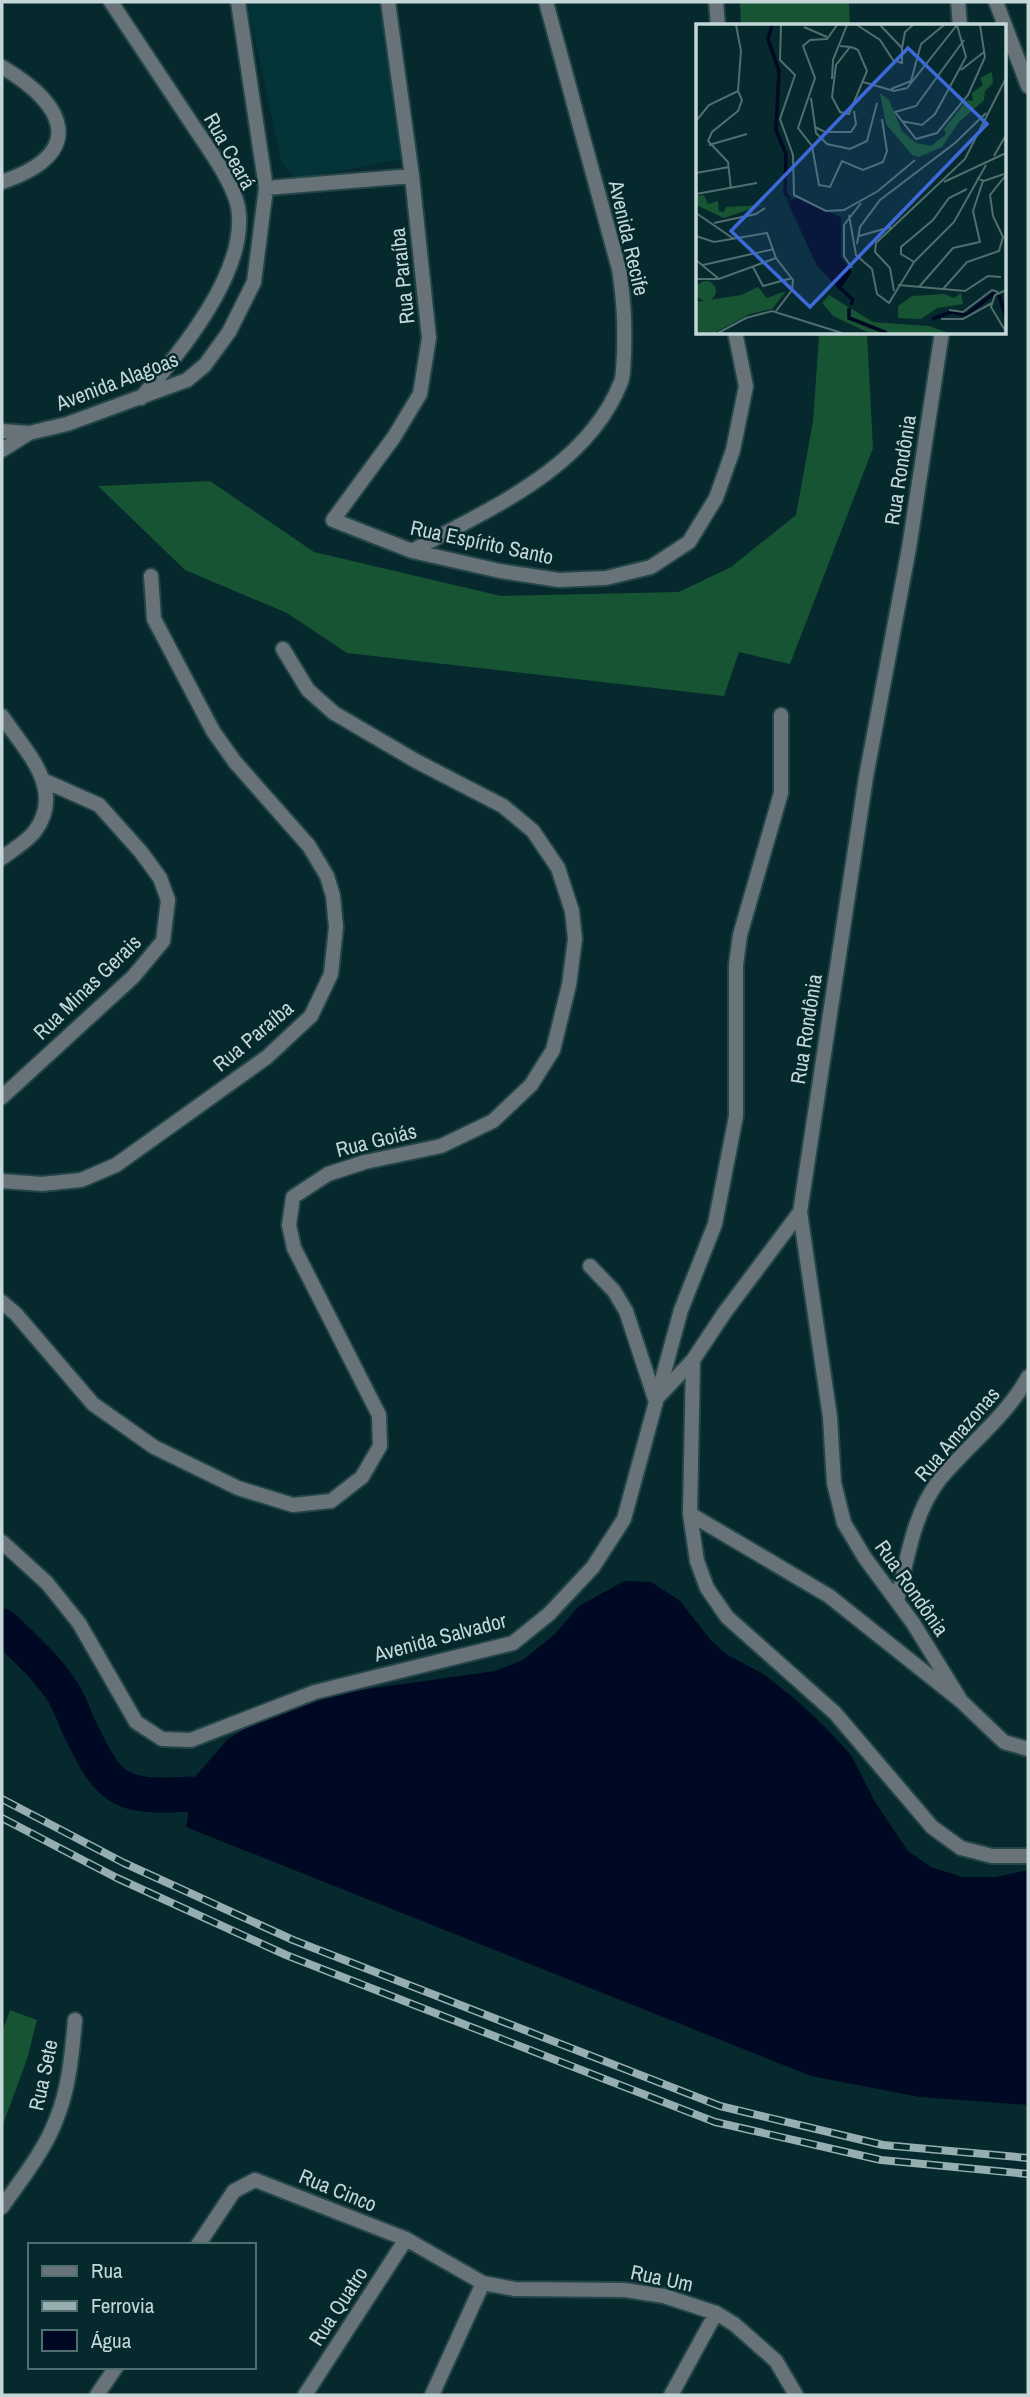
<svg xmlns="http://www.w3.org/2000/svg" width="1030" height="2397" viewBox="0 0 1030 2397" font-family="'Archivo Narrow',sans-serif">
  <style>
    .built { fill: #023438 }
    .forest { fill: #175433 }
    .water { fill: #000923 }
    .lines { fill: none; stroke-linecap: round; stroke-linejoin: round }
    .river { stroke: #000923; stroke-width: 35 }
    .street-casing { stroke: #244548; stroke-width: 18 }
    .street { stroke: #677379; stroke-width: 14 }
    .rail-casing { stroke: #97aeb0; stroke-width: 8 }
    .rail { stroke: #05292c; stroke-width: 5; stroke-dasharray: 16; stroke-linecap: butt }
    .labels { text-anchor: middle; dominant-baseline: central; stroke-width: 5; stroke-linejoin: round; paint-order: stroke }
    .street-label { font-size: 21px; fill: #c4d6d8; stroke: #05292c }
    .inset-river { fill: none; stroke: #000923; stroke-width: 3.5 }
    .inset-road { fill: none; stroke: #516e71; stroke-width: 2 }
    .view { fill: #3e69d8; fill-opacity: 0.15; stroke: #3e69d8; stroke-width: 3.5 }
    .inset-edge { fill: none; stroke: #c4d6d8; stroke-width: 3.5 }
  </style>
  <rect width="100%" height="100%" fill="#05292c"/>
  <path class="built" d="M247 2H382L402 159 298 179 282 164Z"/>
  <path class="forest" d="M740 2H849L850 26H741Z
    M811 333H867L873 448 790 664 739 652 724 696 347 653 287 613 185 570 98 486 210 481 314 552 501 596 679 592 731 567 796 515 813 421 819 337Z
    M10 2010 37 2020 27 2059 2 2127V2032Z"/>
  <path class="water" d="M624 1581 651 1582 680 1601 709 1638 726 1654 763 1674 793 1697 827 1729 851 1755 875 1802 908 1851 931 1867 962 1877H996L1028 1870V2105L920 2097 811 2076 186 1827 194 1778 228 1739 263 1717 340 1693 495 1671 523 1660 555 1634 579 1606Z"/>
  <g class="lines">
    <path class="river" d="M2 1626C23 1646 48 1668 64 1694 69 1702 73 1713 77 1723 109 1789 115 1799 191 1794"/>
    <defs>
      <path id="street" d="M111 2C139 44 166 85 194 127 208 148 233 182 238 207 249 271 180 352 141 398
        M388 2 412 176 429 338 420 394 394 437 333 520 412 551 500 571 559 580 606 578 651 567 689 542 716 498 733 450 746 386 735 332
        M716 2 718 26
        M958 2 960 26
        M996 2 1028 86
        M2 67C67 105 87 153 2 182
        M266 188 412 176
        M942 332 909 548 866 777 800 1212 830 1417 834 1483 844 1523 865 1558 913 1623 961 1701
        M2 431 29 433
        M2 450 29 433 67 424 187 380 205 365 229 332 254 282 266 188 238 2
        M412 551C488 509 587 469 621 382 624 374 623 364 624 355 625 323 624 302 619 269L546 2
        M2 716C25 751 66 789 35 831 28 841 12 850 2 858
        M2 1097 133 977 163 941 168 900 160 878 141 852 99 805 45 781
        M2 1181 42 1184 81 1180 116 1165 267 1057 311 1016 331 974 336 927 333 896 327 876 309 846 235 762 213 731 154 619 151 576
        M590 1266 614 1291 626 1311 655 1399
        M2 1302 16 1314 93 1404 154 1447 238 1488 293 1505 331 1501 362 1477 380 1446 379 1415 294 1248 289 1225 293 1197 328 1174 365 1162 441 1146 493 1121 531 1085 553 1050 569 985 575 939 572 911 558 868 533 831 503 806 416 761 334 713 308 690 283 649
        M693 1360 690 1514 697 1561 707 1588 727 1617 835 1713 932 1827 961 1848 992 1856H1028
        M658 1397 693 1360 725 1312 800 1212
        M690 1514 829 1596 961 1701 1004 1742 1028 1749
        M2 1542 47 1583 79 1623 136 1722 162 1739 191 1740 315 1692 513 1643 549 1614 593 1567 624 1519 681 1310 715 1224 736 1116V965L740 935 781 793V715
        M897 1601C907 1561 913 1513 940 1479 969 1444 1006 1417 1028 1377
        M2 2207C20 2181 45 2150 56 2120 69 2089 72 2053 75 2020
        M198 2245 234 2191 255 2180 406 2239 483 2283 515 2289 625 2290 664 2296 716 2313 734 2324 776 2361 796 2395
        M97 2395 116 2367
        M305 2395 406 2239
        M432 2395 483 2283
        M671 2395 716 2313"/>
    </defs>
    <use href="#street" class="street-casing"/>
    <use href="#street" class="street"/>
    <defs>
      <path id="rail" d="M2 1799 124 1863 293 1940 720 2106 883 2145 1028 2158
        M2 1818 117 1878 286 1955 715 2122 881 2160 1028 2174"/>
    </defs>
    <use href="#rail" class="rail-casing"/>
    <use href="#rail" class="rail"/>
  </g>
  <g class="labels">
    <g class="street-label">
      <text transform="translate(230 151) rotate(61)">Rua Ceará</text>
      <text transform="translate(629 238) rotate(77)">Avenida Recife</text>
      <text transform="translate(402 276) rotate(-96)">Rua Paraíba</text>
      <text transform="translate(117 381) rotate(-21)">Avenida Alagoas</text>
      <text transform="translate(900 470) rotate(-81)">Rua Rondônia</text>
      <text transform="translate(482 542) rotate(12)">Rua Espírito Santo</text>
      <text transform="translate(87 987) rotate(-44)">Rua Minas Gerais</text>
      <text transform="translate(806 1029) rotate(-81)">Rua Rondônia</text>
      <text transform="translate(253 1036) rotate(-40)">Rua Paraíba</text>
      <text transform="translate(376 1140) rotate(-14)">Rua Goiás</text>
      <text transform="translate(957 1434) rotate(-49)">Rua Amazonas</text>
      <text transform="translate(912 1588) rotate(55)">Rua Rondônia</text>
      <text transform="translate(440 1637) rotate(-15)">Avenida Salvador</text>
      <text transform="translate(43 2075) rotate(-78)">Rua Sete</text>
      <text transform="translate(338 2190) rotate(22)">Rua Cinco</text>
      <text transform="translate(662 2278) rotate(12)">Rua Um</text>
      <text transform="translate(338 2306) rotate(-57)">Rua Quatro</text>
    </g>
  </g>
  <g transform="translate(696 24)">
    <rect width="310" height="310" fill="#05292c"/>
    <path d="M296 48 297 59 289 67 288 76 263 98 246 123 223 133 216 131 190 100 184 69 193 76 206 107 220 119 235 122 250 110 248 105 271 76 277 77 276 69 287 61 284 54ZM8 171 12 180 22 177 23 187 28 188 30 183 66 181 28 194 0 181V172ZM0 267a10 10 0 1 1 20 0a10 10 0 1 1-20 0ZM62 263 71 274 90 267 76 285 54 290 18 309 0 308V278L45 271ZM265 269 267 280 241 284 225 295 202 294V282L216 272 248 270 258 274ZM133 271 177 298 233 302 253 309H173L137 292 126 279Z" fill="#175433"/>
    <path d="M101 174 145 193V233L156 248 144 266 121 242 91 177Z" fill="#000923"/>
    <path class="inset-river" d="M76 1 72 15 83 47 80 106 90 130 89 169 94 175M142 262 157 276 155 281M303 271 310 293M153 284V294L191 309M236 295 255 288 270 291 300 268"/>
    <path class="inset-road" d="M40 1 45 27 42 67M85 1 84 36 99 51 84 95 97 131 98 171 130 187 148 186 182 167 219 136M141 1 131 15 114 16 107 22 119 54 102 104 116 122 123 161 134 163 146 137 167 146 187 138 191 127 186 95M161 1 184 16 197 36 206 39V24L184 1M108 3 131 13M268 16 220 82 199 88 220 115 241 109 272 71 289 33 284 1M144 22 154 23 158 24 162 26 171 47 153 90 144 88 136 73 140 41 154 23M206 24 209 8 217 1M265 46 288 28M136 55 137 36 151 1M167 58 198 67 211 64 261 1M195 65 215 57 225 20 248 1M115 74 120 109 131 120 154 125 171 117 181 79M0 97 13 81 42 67M205 97 226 101 239 90 270 33 261 1M119 103 129 108H155L160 100 158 87M13 121 51 110M298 132 310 111M0 149 33 143M281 154 288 157 308 150M248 158 310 129M35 165 32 138 12 117 16 108 42 87 46 76 42 67M0 170 61 159M0 189 38 215M153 191 160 231 176 245 181 270 193 279 218 238 258 198 290 141M18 199 60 190 69 184M0 212 18 218 71 209 80 234 97 256 96 266 80 287M163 212 195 203M161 220 164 203 184 176 259 119 290 89M0 236 23 255M218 238 205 230V223L237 196 253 174 271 165M7 241 78 225M57 243 67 262 96 254M156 244 148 232V201L165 179M0 255H23L80 234M202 261 269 267 292 252 305 253M223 263 257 224 284 218 277 187 287 157M247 265 271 238 303 227 307 213 297 192 294 171 310 151M310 266 299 271 295 283 310 308M198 267 194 244 179 228 180 219 269 135 310 54M253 286 267 288 296 266 302 268M245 295H267L296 279M22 309 50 294 76 287 146 309"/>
    <path class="view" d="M212 24 291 100 114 283 35 207Z"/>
    <rect width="310" height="310" class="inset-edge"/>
  </g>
  <rect width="1030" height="2397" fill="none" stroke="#c4d6d8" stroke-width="7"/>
  <rect x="28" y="2243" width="228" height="126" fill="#05292c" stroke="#516e71" stroke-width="2"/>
  <rect x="42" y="2266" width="35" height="10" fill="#677379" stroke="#516e71" stroke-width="2"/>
  <text x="91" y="2278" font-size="21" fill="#c4d6d8">Rua</text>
  <rect x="42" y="2301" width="35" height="10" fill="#97aeb0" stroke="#516e71" stroke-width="2"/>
  <text x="91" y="2313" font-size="21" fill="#c4d6d8">Ferrovia</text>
  <rect x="42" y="2330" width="35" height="21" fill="#000923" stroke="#516e71" stroke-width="2"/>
  <text x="91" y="2348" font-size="21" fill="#c4d6d8">Água</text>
</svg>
